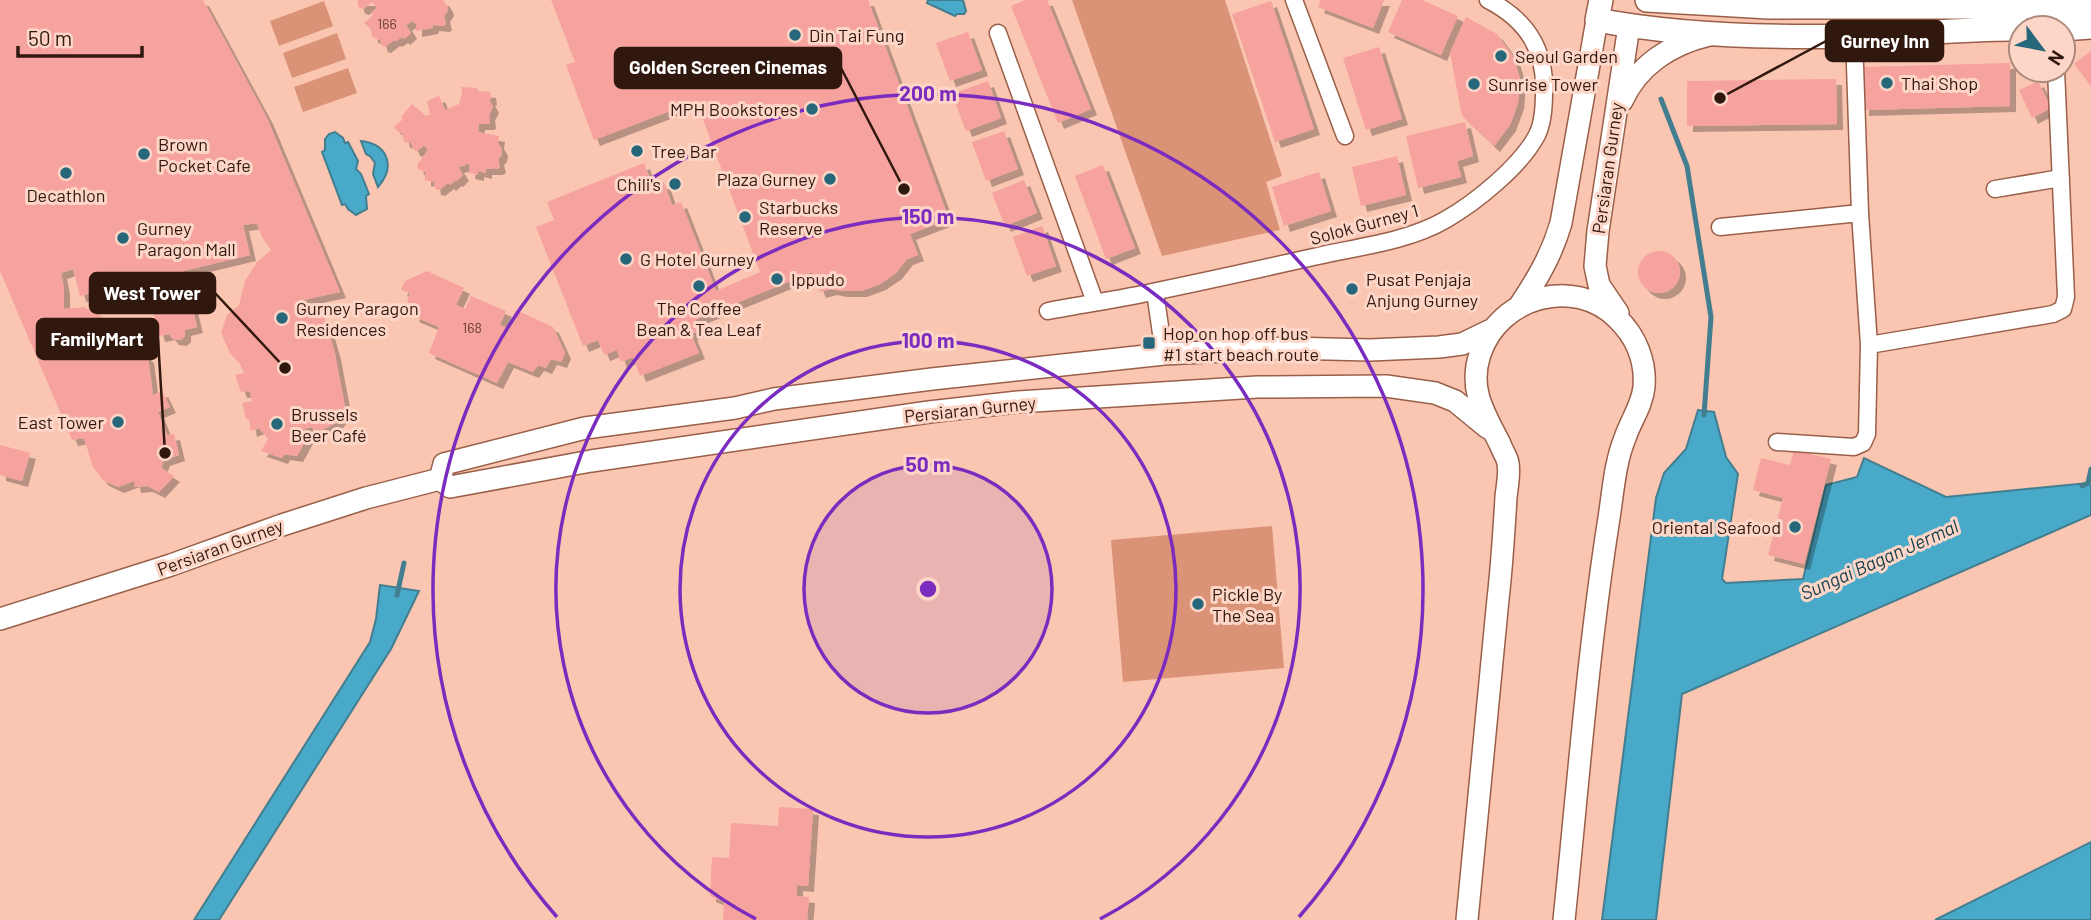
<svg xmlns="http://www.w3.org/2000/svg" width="2091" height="920" viewBox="0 0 2091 920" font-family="Barlow,sans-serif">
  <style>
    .green { fill: #db9377 }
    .water { fill: #49a9c8; stroke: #427e90; stroke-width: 2 }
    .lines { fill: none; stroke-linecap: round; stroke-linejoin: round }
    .stream { stroke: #427e90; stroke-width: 5 }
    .building { fill: #f6a29f; filter: url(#shadow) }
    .street-casing { stroke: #995f48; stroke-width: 19 }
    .secondary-casing { stroke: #995f48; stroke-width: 24 }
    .primary-casing { stroke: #995f48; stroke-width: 26 }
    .street { stroke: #fff; stroke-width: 16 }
    .secondary { stroke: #fff; stroke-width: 21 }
    .primary { stroke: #fff; stroke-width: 23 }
    .ring { fill: none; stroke: #7b2cbf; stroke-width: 3.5 }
    .poi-dot { fill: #27677c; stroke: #fed6c7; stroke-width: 2.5 }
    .labels { text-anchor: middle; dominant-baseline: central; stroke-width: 6; stroke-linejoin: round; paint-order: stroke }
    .number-label { font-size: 14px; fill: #623a33 }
    .poi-label { font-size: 18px; fill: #30180f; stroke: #fed6c7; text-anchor: start }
    .street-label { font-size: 18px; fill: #30180f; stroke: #fed6c7 }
    .water-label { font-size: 19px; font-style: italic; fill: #15404d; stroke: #fed6c7 }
    .centre { fill: #7b2cbf; stroke: #fed6c7; stroke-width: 3.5 }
    .ring-label { font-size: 21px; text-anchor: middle; font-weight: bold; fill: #7b2cbf; stroke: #fed6c7; stroke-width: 6; stroke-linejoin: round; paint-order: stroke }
    .leader { fill: none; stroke: #30180f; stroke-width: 2.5 }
    .callout-dot { fill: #30180f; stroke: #fed6c7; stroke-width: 2.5 }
    .callout { fill: #30180f; stroke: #30180f; stroke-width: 2.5 }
    .callout-label { font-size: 19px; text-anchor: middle; font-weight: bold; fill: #fff }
  </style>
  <defs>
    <filter id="shadow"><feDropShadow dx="6" dy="6" stdDeviation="0" flood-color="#0004"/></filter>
  </defs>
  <rect width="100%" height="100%" fill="#fac6b1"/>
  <path class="green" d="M1072 0H1225L1282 176 1266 182 1280 230 1162 256Z
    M324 1 333 26 279 46 270 21Z
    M337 33 346 59 292 78 283 53Z
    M348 68 357 93 303 112 294 87Z
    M1272 526 1284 668 1123 682 1111 540Z"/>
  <path class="water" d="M928 0H963L966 11 964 14H957L955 16 927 3Z
    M335 132 343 138 345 143 348 142 358 161 356 169 361 174 369 194 366 196 367 209 356 215 348 209 345 204 342 205 322 152 325 150V139L329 134Z
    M361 141C388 144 396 167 378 187L373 174 375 163 370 156 366 154Z
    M1698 410 1714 412 1726 457 1738 474 1722 579 1726 583 1803 579 1826 485 1857 477 1864 458 1946 497 2088 483 2091 485V515L1682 694 1656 920H1602L1656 498 1664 473 1686 449Z
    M380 585 419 591 391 649 219 920H194L370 642 376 619Z
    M2091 842V920H1935Z"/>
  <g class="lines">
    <path class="stream" d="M1661 99 1687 166 1711 317 1704 415
      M2082 486 2088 483 2091 469
      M397 595 404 563"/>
  </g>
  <path class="building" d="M0 0H203L267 118 340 292 303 300 305 307 325 318 335 354 345 407 342 416 336 423 315 433 312 427 304 429 307 438 297 456 284 454 282 458 261 451 268 439 259 428 251 431 249 420 246 419 242 403 252 401 250 391 241 392 235 375 244 373 240 364 230 353 221 333 227 315 239 305 245 281 257 262 271 250 262 237 257 223 243 225 250 255 183 271 197 327 185 330V336L181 340 173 339 169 334 159 336 145 280 80 296 73 269 61 273 64 288V309L84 307 101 316 116 334 132 342 148 357 153 395 162 391 170 407 158 412 167 435 174 434 179 455 164 460 161 468 174 476 159 492 147 486 135 487 134 481 118 487 103 480 93 467 84 438 72 440 0 271Z
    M358 0H443L447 6 448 10 444 16 446 24 444 26 433 25 432 28 416 31V24L412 21 406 25 411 33 404 39 402 37 396 41 394 40 385 47 382 46 380 40 372 37 371 29 364 23 373 15 371 13 377 8 372 2 363 9 360 8 358 6Z
    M551 0H868L949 219 910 234 918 255 907 259 896 273 880 284 861 291H841L831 289 820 292 812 272 695 320 699 331 691 334 699 353 640 376 633 357 621 362 617 350 604 355 598 340 583 346 536 227 554 220 547 202 644 163 653 187 664 182 672 205 681 202 716 291 760 272 696 101 594 140 566 65 575 62Z
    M1025 0H1047L1091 109 1058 123 1011 6Z
    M1321 0H1384L1373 28 1318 7Z
    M1402 0H1422L1458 16 1441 55 1388 32Z
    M1271 1 1314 129 1275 142 1232 14Z
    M1466 17 1497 34 1514 58 1520 79 1518 103 1510 125 1494 146 1462 116 1450 53Z
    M968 32 982 70 950 81 936 43Z
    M1379 47 1402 119 1366 130 1343 58Z
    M2091 51V86L2074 64Z
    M2010 63V106L1863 110 1862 67Z
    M1836 79 1837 124 1687 126V81Z
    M988 81 1001 118 966 131 952 94Z
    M2038 81 2051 108 2032 118 2019 90Z
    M461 87 478 88V91L490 92 491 99 489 100 493 107 489 115 490 122 489 124H479L478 132 499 136 498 143 502 150 501 156 498 159 500 167 497 169H486V173L478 171V175L469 173 470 165 466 163V165L458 167 463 175 457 181 456 180 450 185 448 183 439 190 435 189 434 182 425 180V172L418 169 417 165 428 150 424 145 417 151 414 150 411 143 404 142 402 133 398 132 394 127 403 119 401 117 412 104 426 116 430 114 427 101 439 96 445 110 459 104 462 94Z
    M1465 122 1473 156 1457 161 1461 177 1418 188 1406 136Z
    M1004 131 1018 169 986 181 972 142Z
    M1397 156 1406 195 1361 206 1352 167Z
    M1103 165 1135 248 1106 259 1075 176Z
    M1319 172 1331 211 1284 226 1272 187Z
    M1024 180 1037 213 1005 226 992 193Z
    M1042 226 1056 266 1027 276 1013 237Z
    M1638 272a21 21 0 1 1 42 0a21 21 0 1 1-42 0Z
    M427 271 464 288 456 305 465 309 471 296 506 311 500 325 508 328 516 310 553 327 565 353 561 362 551 359 546 368 538 365 533 372 508 362 497 383 429 353 439 327 413 316 417 307 407 302 410 293 401 290 405 281Z
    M0 445 30 453 22 481 0 475Z
    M1794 450 1831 459 1804 564 1768 555 1783 498 1753 490 1761 458 1790 465Z
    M779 807 813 809 808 886 797 885V896L809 897 807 920H723L724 902 710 896 712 857 729 858 731 823 778 826Z"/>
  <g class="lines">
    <defs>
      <path id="street" d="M1294 0 1345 136
        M998 33 1095 302
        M1995 189 2061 178
        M1720 227 1860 213
        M1155 292 1164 354
        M1048 311C1084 304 1121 299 1157 291 1211 280 1264 268 1318 256 1358 247 1409 241 1445 220 1475 203 1521 166 1537 135 1543 123 1544 107 1544 93 1546 50 1527 20 1488 0
        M1869 345 2053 314 2063 309 2066 297 2056 70
        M1777 442 1854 447 1863 443 1867 434 1869 345 1860 213 1854 36"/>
      <path id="secondary" d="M1622 101C1638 65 1671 44 1709 35
        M1520 305C1538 278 1552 254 1561 223L1597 20
        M1618 313 1599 285 1595 266 1598 231 1629 26
        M440 479 450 487 591 461 929 412 1018 402 1257 387 1386 386 1435 393 1455 401 1488 428
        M440 479 444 464 585 428 735 408 774 399 932 379 1164 354 1287 348 1370 350 1439 347 1462 344 1491 330
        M0 619 171 565 282 525 366 498 440 479
        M1467 920C1477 813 1488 706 1498 599 1502 565 1504 531 1506 497 1507 487 1510 473 1508 463 1507 457 1502 450 1500 444 1485 414 1468 390 1480 354 1499 297 1574 275 1618 319 1636 337 1646 361 1644 387 1642 406 1631 420 1625 438 1615 462 1613 492 1609 518 1588 651 1578 786 1564 920"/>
      <path id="primary" d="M1601 0 1597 20C1681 36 1770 38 1855 36 1910 35 1966 28 2021 29
        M1647 0 1769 7H2091
        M2063 29 2091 27"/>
    </defs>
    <use href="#street" class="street-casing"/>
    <use href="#secondary" class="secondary-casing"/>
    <use href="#primary" class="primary-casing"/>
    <use href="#street" class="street"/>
    <use href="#secondary" class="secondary"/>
    <use href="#primary" class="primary"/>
  </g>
  <circle cx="928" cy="589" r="124" fill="#7b2cbf" fill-opacity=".12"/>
  <g class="ring">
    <circle cx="928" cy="589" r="124"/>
    <circle cx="928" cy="589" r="248"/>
    <path d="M756 919A372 372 0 1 1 1100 919"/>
    <path d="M557 917A495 495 0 1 1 1299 917"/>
  </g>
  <g class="poi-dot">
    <circle cx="795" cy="35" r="7"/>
    <circle cx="1501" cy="56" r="7"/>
    <circle cx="1887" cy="83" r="7"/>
    <circle cx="1474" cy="84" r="7"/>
    <circle cx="812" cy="109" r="7"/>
    <circle cx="637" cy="151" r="7"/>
    <circle cx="144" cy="154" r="7"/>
    <circle cx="66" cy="173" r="7"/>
    <circle cx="830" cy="179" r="7"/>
    <circle cx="675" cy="184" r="7"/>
    <circle cx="745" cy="217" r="7"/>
    <circle cx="123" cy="238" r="7"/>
    <circle cx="626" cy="259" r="7"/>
    <circle cx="777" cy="279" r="7"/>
    <circle cx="699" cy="286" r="7"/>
    <circle cx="1352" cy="289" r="7"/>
    <circle cx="282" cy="318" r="7"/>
    <rect x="1142" y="336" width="14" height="14" rx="3.5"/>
    <circle cx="118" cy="422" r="7"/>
    <circle cx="277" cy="424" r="7"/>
    <circle cx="1795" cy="527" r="7"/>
    <circle cx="1198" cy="604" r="7"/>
  </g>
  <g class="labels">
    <g class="number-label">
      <text x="387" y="23">166</text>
      <text x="472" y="327">168</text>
    </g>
    <g class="poi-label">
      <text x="809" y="35">Din Tai Fung</text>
      <text x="1515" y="56">Seoul Garden</text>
      <text x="1901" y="83">Thai Shop</text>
      <text x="1488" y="84">Sunrise Tower</text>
      <text x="798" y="109" text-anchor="end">MPH Bookstores</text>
      <text x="158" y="144">Brown<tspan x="158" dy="21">Pocket Cafe</tspan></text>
      <text x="651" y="151">Tree Bar</text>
      <text x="816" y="179" text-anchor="end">Plaza Gurney</text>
      <text x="661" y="184" text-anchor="end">Chili's</text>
      <text x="66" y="195" text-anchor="middle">Decathlon</text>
      <text x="759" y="207">Starbucks<tspan x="759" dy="21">Reserve</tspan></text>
      <text x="137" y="228">Gurney<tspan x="137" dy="21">Paragon Mall</tspan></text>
      <text x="640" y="259">G Hotel Gurney</text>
      <text x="791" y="279">Ippudo</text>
      <text x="1366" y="279">Pusat Penjaja<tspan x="1366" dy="21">Anjung Gurney</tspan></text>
      <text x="296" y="308">Gurney Paragon<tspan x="296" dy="21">Residences</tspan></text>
      <text x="699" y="308" text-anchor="middle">The Coffee<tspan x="699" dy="21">Bean &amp; Tea Leaf</tspan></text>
      <text x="1163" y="333">Hop on hop off bus<tspan x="1163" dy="21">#1 start beach route</tspan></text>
      <text x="291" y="414">Brussels<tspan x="291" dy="21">Beer Café</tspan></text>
      <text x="104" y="422" text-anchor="end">East Tower</text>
      <text x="1781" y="527" text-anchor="end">Oriental Seafood</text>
      <text x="1212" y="594">Pickle By<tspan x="1212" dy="21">The Sea</tspan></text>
    </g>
    <g class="street-label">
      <text transform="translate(1607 168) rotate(-82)">Persiaran Gurney</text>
      <text transform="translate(1364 224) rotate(-15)">Solok Gurney 1</text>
      <text transform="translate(970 409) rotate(-6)">Persiaran Gurney</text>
      <text transform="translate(220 547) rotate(-20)">Persiaran Gurney</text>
    </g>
    <g class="water-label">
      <text transform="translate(1879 559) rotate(-24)">Sungai Bagan Jermal</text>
    </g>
  </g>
  <circle cx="928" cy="589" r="10" class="centre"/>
  <g class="ring-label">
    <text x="928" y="101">200 m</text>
    <text x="928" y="224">150 m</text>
    <text x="928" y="348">100 m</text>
    <text x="928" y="472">50 m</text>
  </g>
  <path class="leader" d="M1720 98L1826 41M904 189L841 68M285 368L215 293M165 453L158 339"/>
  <g class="callout-dot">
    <circle cx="1720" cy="98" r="7"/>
    <circle cx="904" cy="189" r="7"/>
    <circle cx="285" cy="368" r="7"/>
    <circle cx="165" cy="453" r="7"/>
  </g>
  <g class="callout">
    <rect x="1826" y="21" width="117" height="40" rx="7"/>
    <rect x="615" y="48" width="226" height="40" rx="7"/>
    <rect x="90" y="273" width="125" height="40" rx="7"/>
    <rect x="37" y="319" width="121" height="40" rx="7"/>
  </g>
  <g class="callout-label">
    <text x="1885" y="48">Gurney Inn</text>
    <text x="728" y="74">Golden Screen Cinemas</text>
    <text x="152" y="300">West Tower</text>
    <text x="97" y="346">FamilyMart</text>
  </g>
  <g transform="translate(2042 49) rotate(122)"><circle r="33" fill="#fed6c7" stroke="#ac8a7d" stroke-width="2"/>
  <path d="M0-5L12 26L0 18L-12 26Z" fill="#27677c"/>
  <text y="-10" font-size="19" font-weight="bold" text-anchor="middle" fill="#30180f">N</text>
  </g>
  <path d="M18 46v10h124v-10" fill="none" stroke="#30180f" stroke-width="3.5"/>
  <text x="28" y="46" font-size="21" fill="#30180f" stroke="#fed6c7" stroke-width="5" paint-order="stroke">50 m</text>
</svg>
